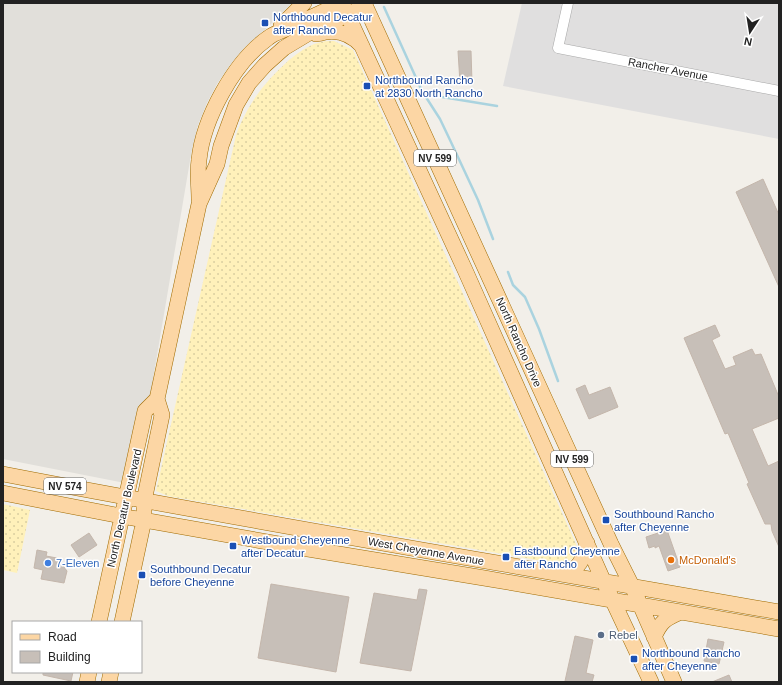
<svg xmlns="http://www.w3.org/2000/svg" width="782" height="685" viewBox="0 0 782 685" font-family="Helvetica,sans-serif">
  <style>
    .residential { fill: #e0dfdf }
    .airport { fill: #e1dfda }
    .sand { fill: url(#sand-dots) }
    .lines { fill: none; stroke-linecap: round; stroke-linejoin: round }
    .stream { stroke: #aad3df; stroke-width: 2.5 }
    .building { fill: #c7bfb8; stroke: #c4b6ab }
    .minor-casing { stroke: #a9a9a9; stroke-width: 11 }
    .primary-casing { stroke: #a06b00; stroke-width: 16 }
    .minor { stroke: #fff; stroke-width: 10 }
    .primary { stroke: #fcd6a4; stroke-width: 15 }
    .transit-dot { fill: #1a4fb4; stroke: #fff; stroke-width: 1.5 }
    .food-dot { fill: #e8710a; stroke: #fff; stroke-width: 1.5 }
    .shop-dot { fill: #3f7fe0; stroke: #fff; stroke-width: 1.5 }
    .service-dot { fill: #5c6f8a; stroke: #fff; stroke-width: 1.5 }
    .labels { text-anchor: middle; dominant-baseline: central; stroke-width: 3; stroke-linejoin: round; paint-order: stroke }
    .shield { fill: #fff; stroke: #646464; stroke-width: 1 }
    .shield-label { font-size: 10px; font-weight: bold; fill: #222 }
    .transit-label { font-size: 11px; fill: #164399; stroke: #fff; text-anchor: start }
    .street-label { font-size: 11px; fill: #222; stroke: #fff }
    .food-label { font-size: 11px; fill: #c56008; stroke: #fff; text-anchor: start }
    .shop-label { font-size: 11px; fill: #366cbe; stroke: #fff; text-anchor: start }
    .service-label { font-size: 11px; fill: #4e5e75; stroke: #fff; text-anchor: start }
  </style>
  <defs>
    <pattern id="sand-dots" width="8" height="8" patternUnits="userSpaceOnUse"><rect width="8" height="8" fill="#fff1ba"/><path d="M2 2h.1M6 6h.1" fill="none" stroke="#dacea0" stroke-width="1.8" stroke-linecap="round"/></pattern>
  </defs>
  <rect width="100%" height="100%" fill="#f2efe9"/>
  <path class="residential" d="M522 3H779V139L503 86Z"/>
  <path class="airport" d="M3 3H292L268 27 245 47 230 65 217 84 207 103 198 125 192 149 135 485 3 459Z"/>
  <path class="sand" d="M334 41 353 50 576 544C578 557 572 561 560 564L168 496 156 491 236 135C248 103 264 83 289 60 297 54 308 45 318 43 323 41 329 41 334 41Z
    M3 504 30 510 17 573 3 570Z"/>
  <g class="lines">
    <path class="stream" d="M384 7 422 91 440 119 450 140 478 200 493 239
      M424 93 442 97 497 106
      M508 272 513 285 525 297 539 329 558 381"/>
  </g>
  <path class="building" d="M458 51H471L472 83H460Z
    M763 179 779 215V287L736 192Z
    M715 325 720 336 712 340 725 369 736 365 733 357 752 349 755 355 761 354 779 397V418L752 429 768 466 779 461V547L772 531 771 524H765L747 484 749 483 728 433 725 434 684 338Z
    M585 385 589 395 610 387 618 407 589 419 576 389Z
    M667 530 680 567 668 571 659 546 655 548V546L649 548 646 537Z
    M89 533 97 545 79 557 71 545Z
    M37 550 47 552 46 556 57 558 67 571 64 583 41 579 43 570 34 568Z
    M271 584 349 597 336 672 258 658Z
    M419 589 427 590 411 671 360 663 374 593 417 600Z
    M575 636 593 640 586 673 594 675 592 682H571L565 681Z
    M708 639 724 642 719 664 704 661Z
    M43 672H73L71 681 43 675Z
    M729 675 732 682H712Z"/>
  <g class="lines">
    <defs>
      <path id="minor" d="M568 3 558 48 779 91"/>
      <path id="primary" d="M342 3 465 270 603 580 651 682
        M364 3 611 544 632 586 674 682
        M281 26 304 3
        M316 34C320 34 323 33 326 32 340 30 353 36 362 46
        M199 199C199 186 197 173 199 160 203 119 234 62 268 38 274 33 283 31 290 27 307 19 325 11 342 3
        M3 474C261 524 520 566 779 612
        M3 493 121 516 290 546 484 578 779 629
        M564 574C579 570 584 558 587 543
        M99 622 145 411 157 399
        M122 622 144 520V501L162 415 157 399 199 204 217 164 221 146 236 105 249 83 265 65 284 48 309 33 357 10
        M654 637C661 621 665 619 681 612
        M87 682 89 672
        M109 682 111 672"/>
    </defs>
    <use href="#minor" class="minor-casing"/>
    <use href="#primary" class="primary-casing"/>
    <use href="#minor" class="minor"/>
    <use href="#primary" class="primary"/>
  </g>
  <g class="transit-dot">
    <rect x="261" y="19" width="8" height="8" rx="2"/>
    <rect x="363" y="82" width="8" height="8" rx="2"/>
    <rect x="602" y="516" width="8" height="8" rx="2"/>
    <rect x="229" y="542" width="8" height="8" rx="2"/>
    <rect x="502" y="553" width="8" height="8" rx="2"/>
    <rect x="138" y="571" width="8" height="8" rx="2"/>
    <rect x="630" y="655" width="8" height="8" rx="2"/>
  </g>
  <circle class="food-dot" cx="671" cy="560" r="4"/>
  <circle class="shop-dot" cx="48" cy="563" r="4"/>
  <circle class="service-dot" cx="601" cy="635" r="4"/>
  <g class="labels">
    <g class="shield">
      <rect x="414" y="150" width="42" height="16" rx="3"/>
      <rect x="551" y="451" width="42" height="16" rx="3"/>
      <rect x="44" y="478" width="42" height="16" rx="3"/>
    </g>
    <g class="shield-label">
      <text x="435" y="158">NV 599</text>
      <text x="572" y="459">NV 599</text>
      <text x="65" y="486">NV 574</text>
    </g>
    <g class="transit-label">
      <text x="273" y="17">Northbound Decatur<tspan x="273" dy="13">after Rancho</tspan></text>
      <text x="375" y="80">Northbound Rancho<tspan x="375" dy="13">at 2830 North Rancho</tspan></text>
      <text x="614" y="514">Southbound Rancho<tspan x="614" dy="13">after Cheyenne</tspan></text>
      <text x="241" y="540">Westbound Cheyenne<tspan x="241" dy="13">after Decatur</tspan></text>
      <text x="514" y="551">Eastbound Cheyenne<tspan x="514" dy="13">after Rancho</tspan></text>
      <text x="150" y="569">Southbound Decatur<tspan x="150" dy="13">before Cheyenne</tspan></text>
      <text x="642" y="653">Northbound Rancho<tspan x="642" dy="13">after Cheyenne</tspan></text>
    </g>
    <g class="street-label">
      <text transform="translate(668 69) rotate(11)">Rancher Avenue</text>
      <text transform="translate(519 342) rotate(66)">North Rancho Drive</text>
      <text transform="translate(124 508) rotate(-77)">North Decatur Boulevard</text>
      <text transform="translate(426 551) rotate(10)">West Cheyenne Avenue</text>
    </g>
    <g class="food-label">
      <text x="679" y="560">McDonald's</text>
    </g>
    <g class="shop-label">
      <text x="56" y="563">7-Eleven</text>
    </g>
    <g class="service-label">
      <text x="609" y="635">Rebel</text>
    </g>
  </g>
  <rect width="782" height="685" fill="none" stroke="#222222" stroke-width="8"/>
  <rect x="12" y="621" width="130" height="52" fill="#ffffff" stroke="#a7a7a7"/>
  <rect x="20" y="634" width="20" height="6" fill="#fcd6a4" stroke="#a7a7a7"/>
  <text x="48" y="641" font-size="12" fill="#222222">Road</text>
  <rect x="20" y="651" width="20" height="12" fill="#c7bfb8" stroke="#a7a7a7"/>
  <text x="48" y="661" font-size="12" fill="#222222">Building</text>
  <g transform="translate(750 32) rotate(192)" stroke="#ffffff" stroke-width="3" paint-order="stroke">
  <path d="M0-3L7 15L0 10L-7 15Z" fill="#222222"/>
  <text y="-6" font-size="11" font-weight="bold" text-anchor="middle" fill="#222222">N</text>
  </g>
</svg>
